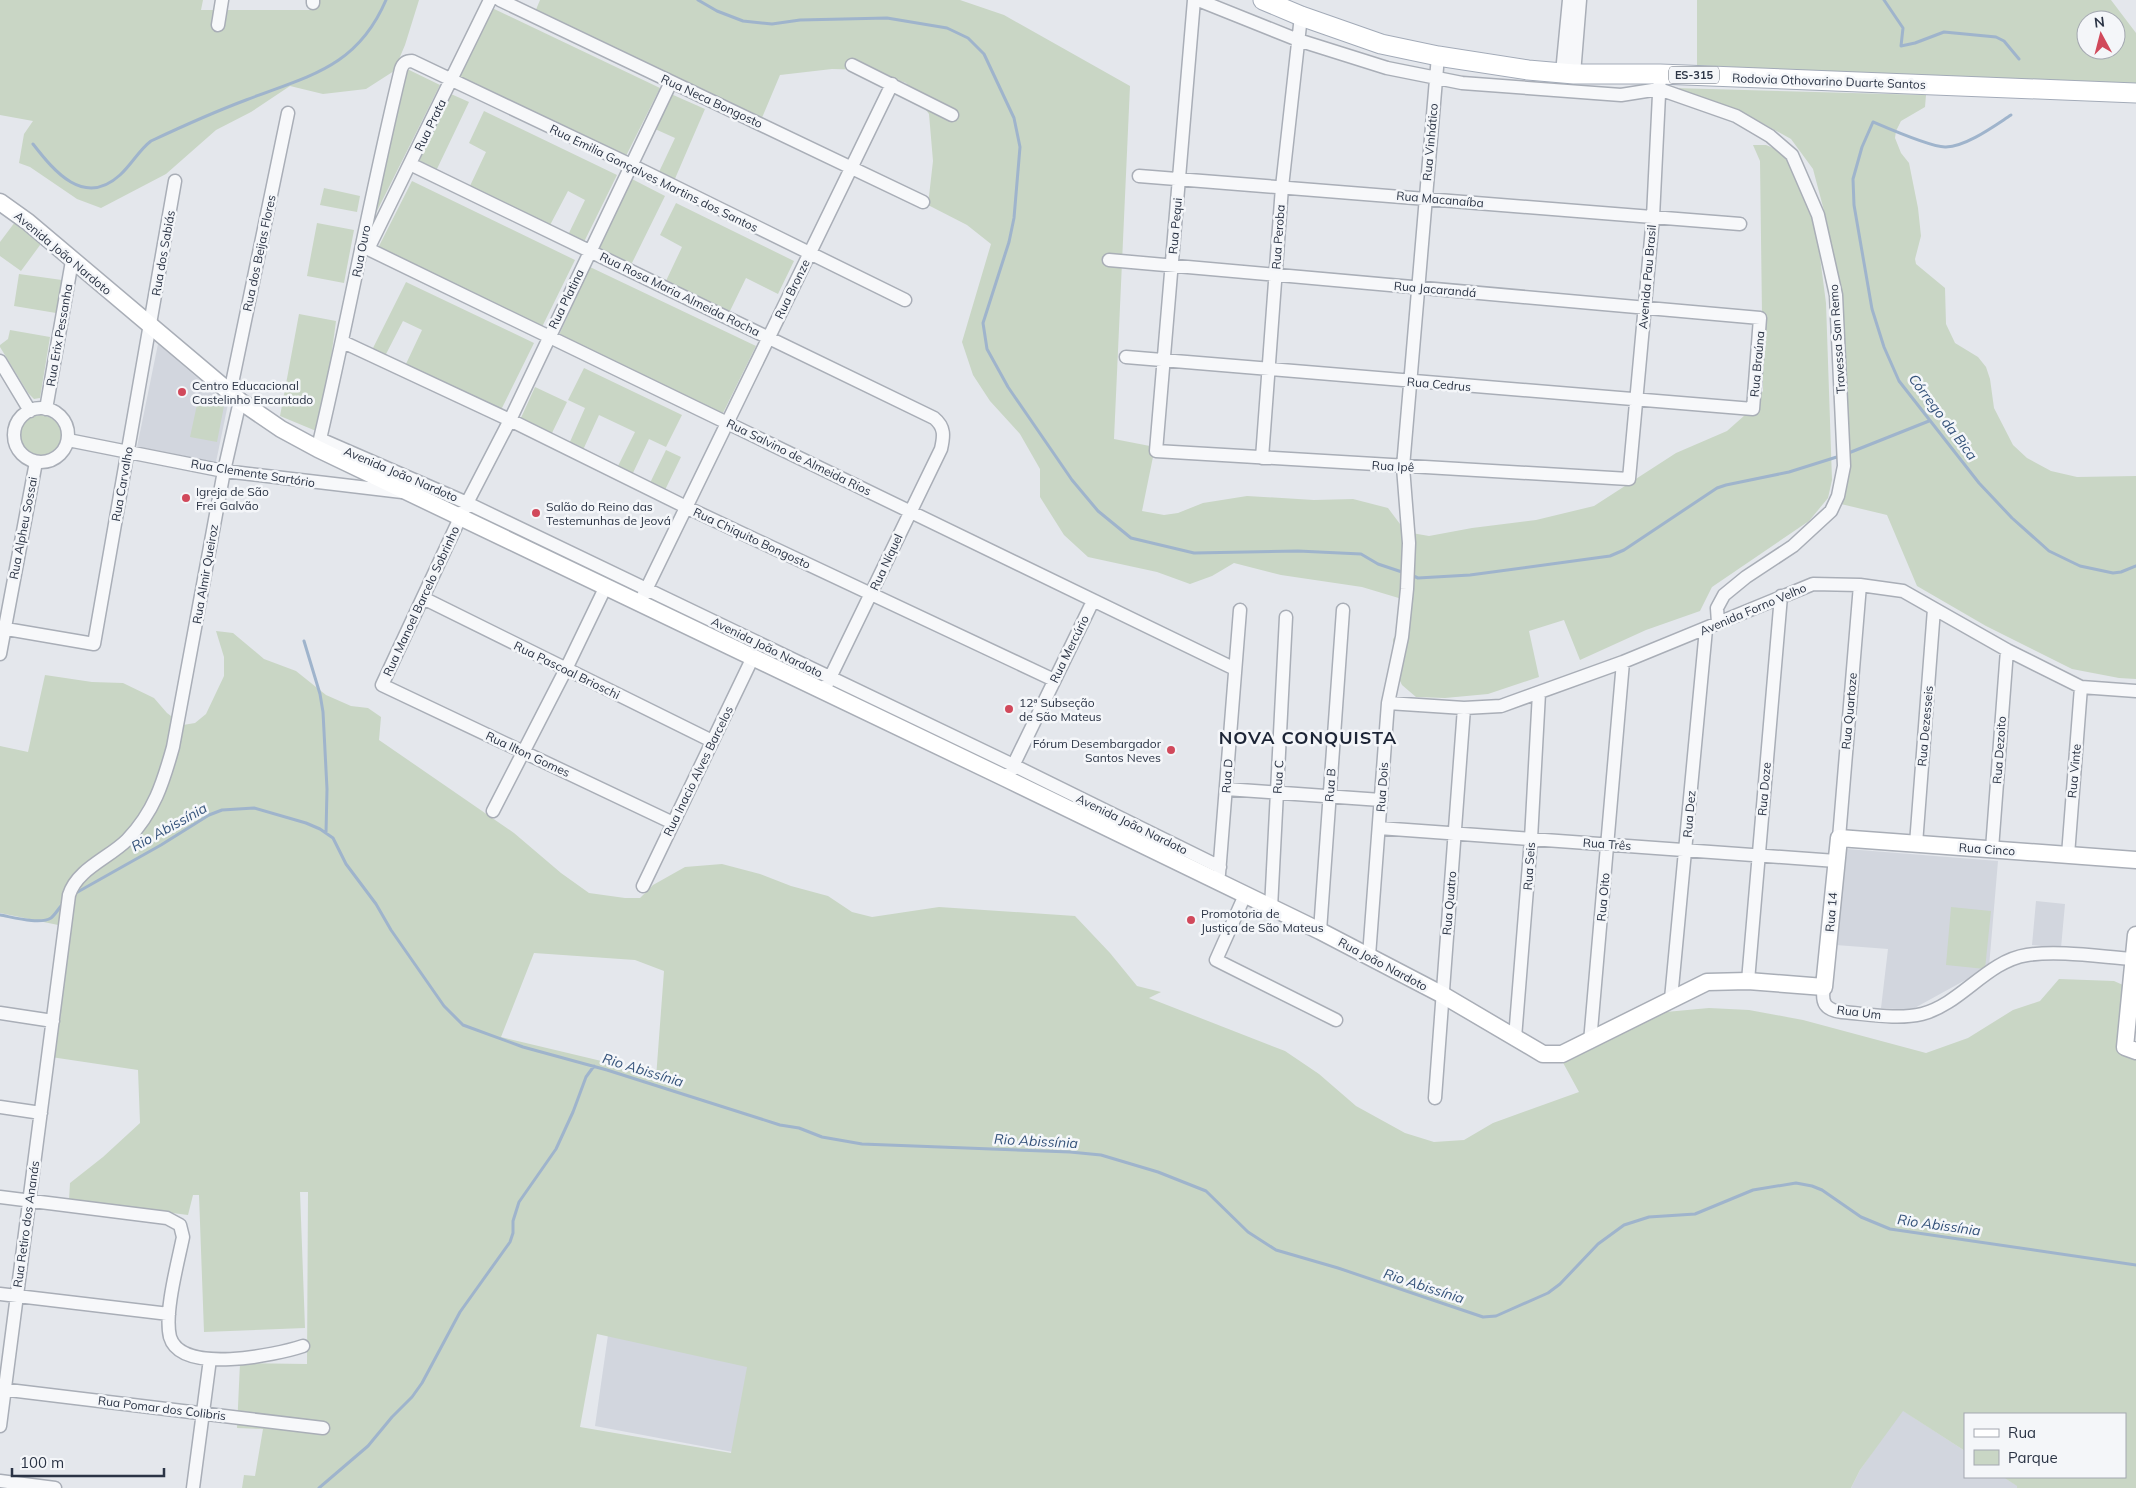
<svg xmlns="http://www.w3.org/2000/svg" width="2136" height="1488" viewBox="0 0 2136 1488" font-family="Mulish,sans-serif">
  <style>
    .built { fill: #d2d6de }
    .green { fill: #c9d6c5; fill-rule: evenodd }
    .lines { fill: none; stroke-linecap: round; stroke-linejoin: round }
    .stream { stroke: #9fb4cc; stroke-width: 3 }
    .street-casing { stroke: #a9aeb7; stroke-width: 15 }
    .secondary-casing { stroke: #a9aeb7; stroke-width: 19 }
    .primary-casing { stroke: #a3abb8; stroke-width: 21 }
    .street { stroke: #f7f8fa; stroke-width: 12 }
    .secondary { stroke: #fff; stroke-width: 16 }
    .primary { stroke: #fff; stroke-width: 19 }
    .poi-dot { fill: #d1495b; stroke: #f4f6f9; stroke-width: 2 }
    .labels { text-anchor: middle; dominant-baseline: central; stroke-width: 5; stroke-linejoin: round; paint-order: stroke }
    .shield { fill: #f4f6f9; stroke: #676e7b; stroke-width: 1 }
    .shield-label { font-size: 11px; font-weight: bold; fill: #2b3445 }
    .street-label { font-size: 12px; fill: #2b3445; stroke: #f4f6f9 }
    .poi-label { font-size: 12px; fill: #2b3445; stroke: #f4f6f9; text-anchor: start }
    .water-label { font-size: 14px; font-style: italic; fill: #34527a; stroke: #f4f6f9 }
    .district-label { font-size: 18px; font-weight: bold; letter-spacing: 1px; fill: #1d2536; stroke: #f4f6f9 }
  </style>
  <rect width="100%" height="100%" fill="#e4e7ec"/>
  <path class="built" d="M158 344 228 404 216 462 137 447Z
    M1847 849 1998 861 1989 967 1911 1010 1881 1008 1888 949 1836 945Z
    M2036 901 2065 904 2061 948 2032 945Z
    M609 1328 753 1356 733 1452 595 1426Z
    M1902 1410 1965 1451V1477H2003L2018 1486 2017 1488H1851L1860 1470Z"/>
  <path class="green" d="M0 0H203L201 10H315L316 0H419L405 45 394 71 366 89 323 94 290 86 251 112 216 130 166 174 101 208 77 199 30 167 19 163 24 134 33 121 0 115Z
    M540 0H960L1004 15 1130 86 1114 439 1155 447 1142 511 1164 515 1178 513 1203 503 1247 496 1314 500 1353 499 1388 508 1406 532 1429 536 1472 528 1536 520 1594 506 1676 453 1727 431 1745 415 1763 391 1760 161 1753 145H1766L1783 152 1801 177 1815 219 1826 303 1832 480 1828 498 1809 521 1712 587 1700 611 1646 630 1580 660 1564 620 1529 631 1539 677 1488 694 1445 698 1416 697 1402 685 1395 671 1393 639 1400 630 1402 599 1362 587 1281 575 1234 563 1212 576 1190 584 1157 572 1088 557 1064 535 1040 497V469L1020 434 990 401 973 375 962 342 991 244 967 225 928 205 933 161 929 114 906 83 871 70 832 69 780 75 761 120 535 12Z
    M1697 0H2111L2136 33V86L1898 76 1697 65ZM2086 20H2116V50H2086Z
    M492 8 660 88 625 158 458 78Z
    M403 67 440 85 372 221Z
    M1674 88 1926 95 1925 107 1901 121 1896 131 1895 138 1901 153 1909 163 1918 208 1921 236 1915 259 1916 264 1945 288 1946 324 1955 343 1978 357 1986 367 1990 379 1994 408 2013 445 2027 458 2051 471 2077 477 2136 476V679L2119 678 2072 669 1986 626 1917 586 1887 515 1841 504 1845 488 1833 261 1827 222 1813 169 1791 139 1746 114Z
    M451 94 469 102 436 171 418 163Z
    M671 94 705 109 674 181 658 174 675 138 655 129Z
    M484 111 617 175 584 242 568 235 585 200 568 191 549 227 469 188 486 152 469 143Z
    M632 179 665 196 631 265 599 249Z
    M412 181 575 260 542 327 378 248Z
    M324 188 360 196 357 212 320 205Z
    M676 203 794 261 778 294 746 278 729 313 665 283 682 247 660 235Z
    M15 222 43 241 21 271 0 256V242Z
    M317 223 354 230 344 283 307 276Z
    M590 267 756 346 723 413 559 335Z
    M19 274 62 280 56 313 14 306Z
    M406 282 534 343 500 412 405 366 422 330 403 321 385 356 372 350Z
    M299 314 336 321 321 433 280 416Z
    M10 330 50 337 40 398 34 399 28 393 0 347V345L8 339Z
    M584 368 682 415 666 447 649 439 632 475 617 468 635 432 599 415 583 450 569 444 585 408 568 400Z
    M535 387 567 402 551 435 520 420Z
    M198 400 224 406 217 442 190 437Z
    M18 437a22 22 0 1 1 44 0a22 22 0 1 1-44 0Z
    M666 450 681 457 665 490 650 483Z
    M216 631 233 633 264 659 296 671 326 695 351 706 368 708 381 717 379 740 514 833 561 873 589 893 625 898H640L653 885 685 867 722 864 760 874 791 886 828 896 852 912 872 917 939 907 1075 916 1110 953 1137 986 1161 992 1149 998 1285 1051 1319 1074 1356 1106 1405 1133 1434 1142 1464 1140 1493 1123 1579 1092 1561 1059 1655 1013 1709 1008 1749 1010 1803 1020 1926 1053 1968 1038 2013 1010 2040 1001 2059 979 2114 981 2123 985 2122 1033 2136 1058V1488H2017V1486L2003 1477H2125V1414H1965V1451L1903 1411 1860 1470 1851 1488H242L244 1475 255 1476 263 1429 237 1428 240 1363 307 1364 308 1192H300L305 1328 204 1332 199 1195H193L188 1215 69 1200 70 1183 103 1157 140 1123 138 1070 51 1057 63 926 0 913V746L28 752 45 675 92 682 123 683 154 698 167 713 183 725 195 723 206 714 224 676V657ZM534 953 635 960 664 971 656 1078 614 1064 501 1037ZM597 1334 747 1367 731 1453 580 1427Z
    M1951 907 1991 911 1985 969 1946 965Z"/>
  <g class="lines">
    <path class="stream" d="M698 0 717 11 743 21 772 24 800 20 887 18 947 28 968 38 984 54 1014 118 1020 147 1014 218 1009 242 983 323 987 349 1008 387 1072 480 1098 511 1131 538 1194 553 1298 551 1361 554 1378 564 1405 573
      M1884 0 1903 28 1901 46 1915 43 1944 32 1996 37 2004 41 2019 59
      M2011 115C1994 126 1967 146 1946 147 1933 148 1887 128 1873 122L1862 147 1853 179 1854 205 1872 309 1884 347 1899 381 1979 483 2012 518 2049 551 2080 566 2113 573 2121 572 2136 566
      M33 144C54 171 84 208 120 175 132 164 139 150 151 141 183 126 214 112 246 100 308 76 357 68 386 0
      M1846 454 1929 421
      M1411 575 1418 578 1470 575 1610 556 1624 550 1717 488 1726 485 1789 472 1840 456
      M304 641 320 694 323 712 327 789 326 833
      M74 894 161 845 209 815 222 810 254 808 306 823 320 829 333 838 346 864 376 904 391 930 444 1006 463 1025 523 1047 607 1070 780 1125 799 1128 822 1137 862 1144 1070 1152 1101 1155 1158 1172 1206 1191 1248 1232 1276 1250 1338 1268 1483 1317 1496 1316 1548 1293 1560 1284 1598 1244 1624 1225 1649 1217 1695 1214 1753 1190 1796 1183 1812 1186 1822 1190 1861 1217 1890 1229 2136 1265
      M0 915C12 917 40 925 51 918 56 914 59 907 64 903
      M319 1488 368 1446 392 1417 412 1397 422 1383 460 1312 510 1242 513 1233V1221L519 1202 556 1149 573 1112 586 1077 594 1066"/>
    <defs>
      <path id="street" d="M500 0 923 202
        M1194 0 1156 451 1629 479 1653 217 1660 74
        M1198 0 1298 40 1387 68 1462 83 1621 95 1659 89 1736 116 1770 136 1792 155 1818 215 1836 295 1844 466 1838 496 1831 511 1793 546 1746 577 1724 595 1717 608 1718 623
        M313 3V0
        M218 25 222 0
        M852 65 952 115
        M1562 73 1569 0
        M1574 74 1580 0
        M671 82 510 420 467 503 382 685 673 823
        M410 164 934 418C945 427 944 436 941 449L827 684
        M1139 176 1740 224
        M362 246 1235 669
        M368 249 490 0
        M1109 260 1760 318 1753 409 1126 357
        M343 342 510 420 686 507 1054 680
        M0 361 30 411
        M230 393 288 113
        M14 435a27 27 0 1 1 54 0a27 27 0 1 1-54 0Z
        M46 409 72 261
        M320 439C349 316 371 192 401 69 403 63 406 61 412 61L631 165 905 300
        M68 440 224 471 402 492
        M318 449 320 439 467 503 1013 765 1220 867
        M1262 458 1282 187 1301 16
        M643 596 892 84
        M423 598 712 741
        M0 628 94 644 175 181
        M0 654 36 462
        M1388 703 1464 708 1501 706 1623 662 1813 584 1860 585 1903 591 2007 650 2081 687 2136 691
        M1010 772 1093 601
        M1226 789 1381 800
        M493 811 566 669 606 586
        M1379 828 1836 861
        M1839 838 1860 585
        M1916 844 1934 609
        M1992 849 2007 650
        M2068 855 2081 687
        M1219 874 1240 610
        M643 886 753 657
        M1245 895 1216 960 1336 1020
        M1271 908 1286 617
        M1320 931 1343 610
        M1369 956 1388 703 1402 637 1407 589 1409 543 1403 467 1438 56
        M1748 981 1781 596
        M1824 987C1821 1003 1825 1010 1842 1012 1868 1014 1897 1020 1922 1014 1961 1004 1987 961 2027 955 2059 950 2102 957 2134 959
        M1671 999 1706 629
        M0 1013 53 1021
        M1515 1038 1531 839 1539 693
        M1590 1042 1623 662
        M1435 1098 1464 708
        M0 1107 41 1113
        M0 1197 167 1218 180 1225 183 1237C178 1262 164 1313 170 1337 181 1375 276 1355 303 1346
        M0 1294 169 1314
        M0 1389 323 1428
        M0 1426 69 895C77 869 109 858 127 840 154 812 163 783 173 747L224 471 240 401
        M0 1481 55 1488
        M193 1488 210 1359"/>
      <path id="secondary" d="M0 202 28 222 240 401 281 429 318 449 1007 779 1320 931 1441 994 1543 1054H1562L1707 982 1748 981 1824 987 1839 838 2136 860
        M2136 935 2125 1047 2136 1051"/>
      <path id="primary" d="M1263 0 1301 16 1381 44 1438 56 1528 70 1574 74H1660L2136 93"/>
    </defs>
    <use href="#street" class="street-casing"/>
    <use href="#secondary" class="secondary-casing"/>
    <use href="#primary" class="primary-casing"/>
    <use href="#street" class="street"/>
    <use href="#secondary" class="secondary"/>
    <use href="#primary" class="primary"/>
  </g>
  <g class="poi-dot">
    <circle cx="182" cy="392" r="5"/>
    <circle cx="186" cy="498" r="5"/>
    <circle cx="536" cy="513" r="5"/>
    <circle cx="1009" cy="709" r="5"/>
    <circle cx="1171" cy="750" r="5"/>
    <circle cx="1191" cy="920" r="5"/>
  </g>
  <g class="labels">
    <rect class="shield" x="1669" y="66.5" width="50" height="17" rx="4"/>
    <g class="shield-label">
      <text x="1694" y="75">ES-315</text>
    </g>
    <g class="street-label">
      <text transform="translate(1829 81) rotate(2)">Rodovia Othovarino Duarte Santos</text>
      <text transform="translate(712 101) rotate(25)">Rua Neca Bongosto</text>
      <text transform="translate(430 125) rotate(-64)">Rua Prata</text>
      <text transform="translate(1430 142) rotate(-85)">Rua Vinhático</text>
      <text transform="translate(654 178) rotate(26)">Rua Emilia Gonçalves Martins dos Santos</text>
      <text transform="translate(1440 199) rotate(5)">Rua Macanaíba</text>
      <text transform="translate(1175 226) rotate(-85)">Rua Pequi</text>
      <text transform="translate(1278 237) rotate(-86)">Rua Peroba</text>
      <text transform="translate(361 251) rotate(-79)">Rua Ouro</text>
      <text transform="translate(63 253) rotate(40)">Avenida João Nardoto</text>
      <text transform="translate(163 253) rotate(-80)">Rua dos Sabiás</text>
      <text transform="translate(259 253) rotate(-78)">Rua dos Beijas Flores</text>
      <text transform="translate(1647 277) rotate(-85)">Avenida Pau Brasil</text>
      <text transform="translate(792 289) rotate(-64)">Rua Bronze</text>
      <text transform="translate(1435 289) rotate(5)">Rua Jacarandá</text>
      <text transform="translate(680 294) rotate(26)">Rua Rosa Maria Almeida Rocha</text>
      <text transform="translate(566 299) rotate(-64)">Rua Platina</text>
      <text transform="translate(59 335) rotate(-80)">Rua Erix Pessanha</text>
      <text transform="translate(1837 339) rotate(-94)">Travessa San Remo</text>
      <text transform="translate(1757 364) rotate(-85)">Rua Braúna</text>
      <text transform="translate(1439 384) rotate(5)">Rua Cedrus</text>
      <text transform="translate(799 457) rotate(26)">Rua Salvino de Almeida Rios</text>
      <text transform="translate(1393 466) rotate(3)">Rua Ipê</text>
      <text transform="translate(253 473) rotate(9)">Rua Clemente Sartório</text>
      <text transform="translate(401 474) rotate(23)">Avenida João Nardoto</text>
      <text transform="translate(122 484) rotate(-80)">Rua Carvalho</text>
      <text transform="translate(23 528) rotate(-79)">Rua Alpheu Sossai</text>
      <text transform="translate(752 538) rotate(25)">Rua Chiquito Bongosto</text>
      <text transform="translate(886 562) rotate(-65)">Rua Níquel</text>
      <text transform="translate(205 574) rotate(-80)">Rua Almir Queiroz</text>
      <text transform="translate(421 601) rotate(-65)">Rua Manoel Barcelo Sobrinho</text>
      <text transform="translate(1753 609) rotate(-23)">Avenida Forno Velho</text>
      <text transform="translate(767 647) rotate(26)">Avenida João Nardoto</text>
      <text transform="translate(1069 649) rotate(-64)">Rua Mercúrio</text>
      <text transform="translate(567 670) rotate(26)">Rua Pascoal Brioschi</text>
      <text transform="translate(1849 711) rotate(-85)">Rua Quartoze</text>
      <text transform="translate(1925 726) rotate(-85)">Rua Dezesseis</text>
      <text transform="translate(1999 750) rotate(-86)">Rua Dezoito</text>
      <text transform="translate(528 754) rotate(25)">Rua Ilton Gomes</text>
      <text transform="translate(698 771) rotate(-64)">Rua Inacio Alves Barcelos</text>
      <text transform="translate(2074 771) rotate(-85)">Rua Vinte</text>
      <text transform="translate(1227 776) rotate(-86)">Rua D</text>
      <text transform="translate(1278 777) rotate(-87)">Rua C</text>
      <text transform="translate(1330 785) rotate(-86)">Rua B</text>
      <text transform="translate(1382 787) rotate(-86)">Rua Dois</text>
      <text transform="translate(1764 789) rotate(-85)">Rua Doze</text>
      <text transform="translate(1689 814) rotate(-85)">Rua Dez</text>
      <text transform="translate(1132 824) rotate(26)">Avenida João Nardoto</text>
      <text transform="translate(1607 844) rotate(4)">Rua Três</text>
      <text transform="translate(1987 849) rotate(4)">Rua Cinco</text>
      <text transform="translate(1529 866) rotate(-86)">Rua Seis</text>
      <text transform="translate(1603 897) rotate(-85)">Rua Oito</text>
      <text transform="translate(1449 903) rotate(-85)">Rua Quatro</text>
      <text transform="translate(1831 912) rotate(-85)">Rua 14</text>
      <text transform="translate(1383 964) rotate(28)">Rua João Nardoto</text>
      <text transform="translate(1859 1012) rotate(7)">Rua Um</text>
      <text transform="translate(26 1224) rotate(-82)">Rua Retiro dos Ananás</text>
      <text transform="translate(162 1408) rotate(7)">Rua Pomar dos Colibris</text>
    </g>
    <g class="poi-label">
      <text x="192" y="385">Centro Educacional<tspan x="192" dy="14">Castelinho Encantado</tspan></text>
      <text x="196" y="491">Igreja de São<tspan x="196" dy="14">Frei Galvão</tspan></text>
      <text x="546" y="506">Salão do Reino das<tspan x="546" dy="14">Testemunhas de Jeová</tspan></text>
      <text x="1019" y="702">12ª Subseção<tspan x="1019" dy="14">de São Mateus</tspan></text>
      <text x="1161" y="743" text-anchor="end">Fórum Desembargador<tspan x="1161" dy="14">Santos Neves</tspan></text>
      <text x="1201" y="913">Promotoria de<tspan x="1201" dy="14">Justiça de São Mateus</tspan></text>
    </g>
    <g class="water-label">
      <text transform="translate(1943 417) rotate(53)">Córrego da Bica</text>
      <text transform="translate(169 827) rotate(-29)">Rio Abissínia</text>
      <text transform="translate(643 1070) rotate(17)">Rio Abissínia</text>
      <text transform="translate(1036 1141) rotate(3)">Rio Abissínia</text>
      <text transform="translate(1939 1225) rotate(8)">Rio Abissínia</text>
      <text transform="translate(1424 1286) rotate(18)">Rio Abissínia</text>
    </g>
    <g class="district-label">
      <text x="1308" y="737">NOVA CONQUISTA</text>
    </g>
  </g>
  <rect x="1964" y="1413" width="162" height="65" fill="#f4f6f9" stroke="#a4a8b1"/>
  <rect x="1974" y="1429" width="25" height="8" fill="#ffffff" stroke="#a4a8b1"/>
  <text x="2008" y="1438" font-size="15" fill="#2b3445">Rua</text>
  <rect x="1974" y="1450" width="25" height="15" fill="#c9d6c5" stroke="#a4a8b1"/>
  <text x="2008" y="1463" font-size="15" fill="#2b3445">Parque</text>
  <g transform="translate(2101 35) rotate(353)"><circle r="24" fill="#f4f6f9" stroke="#a4a8b1"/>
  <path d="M0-4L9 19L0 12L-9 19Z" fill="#d1495b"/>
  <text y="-8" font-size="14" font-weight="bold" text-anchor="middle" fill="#2b3445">N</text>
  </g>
  <path d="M12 1468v8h152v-8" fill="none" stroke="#2b3445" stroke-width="2.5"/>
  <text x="20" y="1468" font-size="15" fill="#2b3445" stroke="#f4f6f9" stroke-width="4" paint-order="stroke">100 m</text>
</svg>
